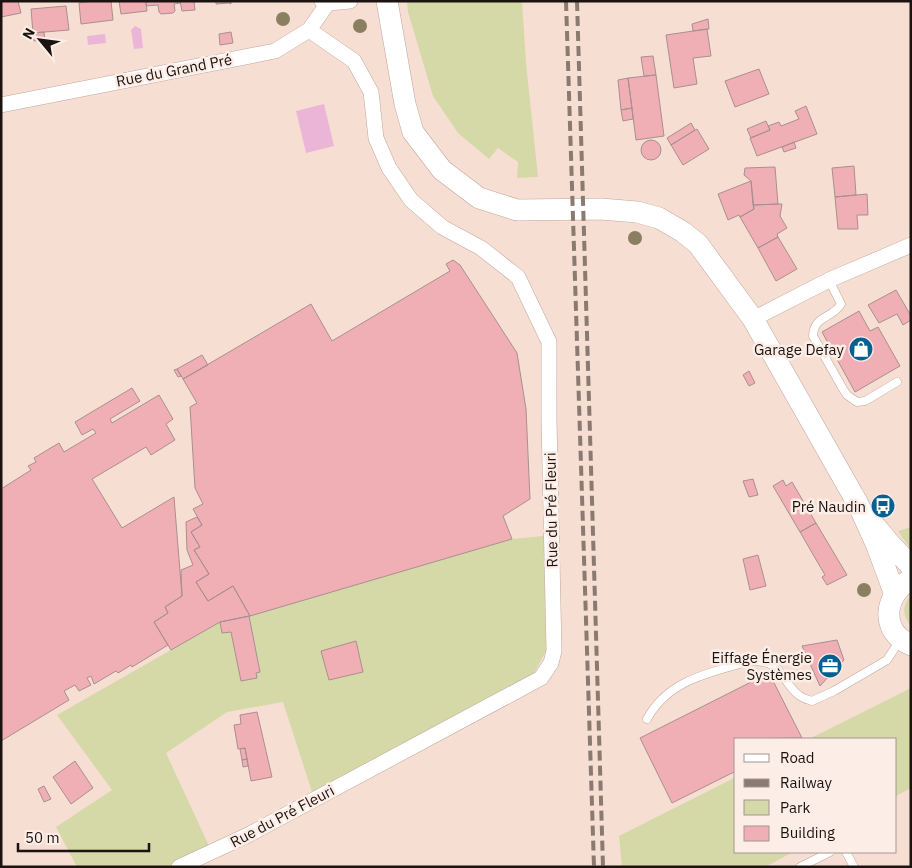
<svg xmlns="http://www.w3.org/2000/svg" width="912" height="868" viewBox="0 0 912 868" font-family="'IBM Plex Sans',sans-serif">
  <style>
    .green { fill: #d5d8a7 }
    .water { fill: #ebb5d8 }
    .building { fill: #f0aeb5; stroke: #a98f91 }
    .lines { fill: none; stroke-linecap: round; stroke-linejoin: round }
    .service-casing { stroke: #bea69b; stroke-width: 9 }
    .minor-casing { stroke: #bea69b; stroke-width: 16 }
    .secondary-casing { stroke: #bea69b; stroke-width: 22 }
    .service { stroke: #fff; stroke-width: 8 }
    .minor { stroke: #fff; stroke-width: 15 }
    .secondary { stroke: #fff; stroke-width: 21 }
    .rail { stroke: #8a7a72; stroke-width: 4; stroke-dasharray: 10 5; stroke-linecap: butt }
    .tree { fill: #8a7f60 }
    .labels { text-anchor: middle; dominant-baseline: central; stroke-width: 5; stroke-linejoin: round; paint-order: stroke }
    .street-label { font-size: 15px; fill: #1b130f; stroke: #fdede7 }
    .poi-label { font-size: 15px; fill: #1b130f; stroke: #fdede7; text-anchor: end }
  </style>
  <rect width="100%" height="100%" fill="#f7ded3"/>
  <path class="green" d="M407 1H522L526 63 538 177 517 178 518 162 498 148 489 159 458 133 433 96 408 12Z
    M911 527V550L898 531Z
    M544 536 546 651 533 675 312 792 283 702 227 712 166 753 210 848 167 867H77L56 827 112 790 57 715 220 622 256 614 512 539Z
    M911 595V626C902 616 902 605 911 595Z
    M911 688V788L896 796V739H809Z
    M736 777V852H793L765 867H622L619 836Z"/>
  <path class="water" d="M135 26 141 29 143 48 134 49 131 30Z
    M105 34 106 43 88 45 87 36Z
    M324 104 334 146 306 153 296 111Z"/>
  <path class="building" d="M1 1H18L21 13 1 17Z
    M92 1H111L113 20 81 24 79 3Z
    M119 1H146L147 11 121 14Z
    M146 1H180V3L174 4 175 11 173 13 161 14 159 12 158 5 146 6Z
    M180 1H199L194 2 195 10 182 11Z
    M216 1H231V4L229 3 216 4Z
    M66 6 69 30 33 33 31 9Z
    M708 19 709 29 693 31 692 24Z
    M707 29 711 56 693 58 697 84 674 88 666 35Z
    M44 32 45 40 34 41 33 33Z
    M231 32 233 43 220 45 219 34Z
    M653 56 656 75 644 76 641 57Z
    M759 69 769 94 735 107 725 81Z
    M656 75 664 136 636 140 628 78Z
    M628 78 632 108 621 110 618 80Z
    M806 106 817 134 757 156 750 138 770 130 768 126 779 122 781 126 799 119 795 111Z
    M632 108 633 119 623 121 621 110Z
    M766 121 770 130 751 138 747 129Z
    M691 123 695 130 671 145 667 138Z
    M697 129 709 149 683 165 671 145Z
    M641 150a10 10 0 1 1 20 0a10 10 0 1 1-20 0Z
    M794 142 796 148 784 152 782 147Z
    M854 166 856 195 835 197 832 168Z
    M775 167 778 204 753 205 751 181 744 175 745 168Z
    M751 181 754 209 740 217 739 215 728 220 718 194Z
    M867 194 868 215H857L858 229H838L835 197Z
    M782 204 780 216 787 228 777 234 778 237 758 248 740 217 754 209 753 205Z
    M778 237 797 269 776 281 758 248Z
    M453 260 460 265 517 353 526 409 530 499 503 516 512 539 250 616 233 586 208 601 196 582 209 574 194 550 200 547 191 532 202 525 193 509 203 504 195 488 190 407 197 403 183 379 311 304 332 341 450 271 446 264Z
    M896 290 911 316V320L903 325 897 314 879 323 868 305Z
    M859 311 870 331 878 327 900 366 855 392 822 332Z
    M202 355 208 365 183 379 177 369Z
    M177 369 181 376 178 377 174 370Z
    M749 371 755 383 749 386 743 375Z
    M132 388 140 401 110 419 112 423 159 395 173 419 166 424 175 440 151 455 146 447 92 479 122 528 174 497 182 596 165 607 168 613 154 622 168 645 132 667 131 665 118 673 116 671 94 684 91 676 87 678 91 685 79 691 75 685 64 691 69 700 1 741V489L31 470 28 466 36 462 34 458 59 443 64 452 96 433 93 429 82 435 75 422Z
    M753 479 758 495 749 497 743 481Z
    M783 480 786 486 792 482 816 523 800 532 773 486Z
    M197 517 202 525 191 532 200 547 194 550 209 574 196 582 208 601 233 586 250 616 220 622 171 650 154 622 168 613 165 607 182 596 181 570 193 565 187 550 186 522Z
    M816 523 847 575 827 585 822 577 825 575 800 532Z
    M758 555 766 586 750 590 743 559Z
    M249 616 260 672 256 673 257 678 241 681 231 632 222 633 220 622Z
    M837 640 844 660 820 686 802 646Z
    M356 641 363 672 329 680 321 651Z
    M769 673 802 738 736 739V771L672 803 640 738Z
    M257 712 272 777 251 781 245 748 238 749 234 725 241 724 240 715Z
    M245 748 247 759 242 760 240 749Z
    M247 759 248 766 243 767 242 760Z
    M75 761 93 788 71 804 53 777Z
    M44 786 51 799 44 802 38 789Z"/>
  <g class="lines">
    <defs>
      <path id="service" d="M829 280 841 304C832 319 814 315 813 336L843 389 847 395 857 402 865 401 897 382
        M647 719C669 679 710 673 750 661 786 660 779 681 800 696 803 698 808 700 812 701L834 691 887 660 900 640
        M846 852 854 867
        M800 867 830 852"/>
      <path id="minor" d="M322 1 328 3 350 1
        M1 105 275 51 309 30 328 3
        M753 319 829 280 911 245
        M179 867 248 835 541 678 551 663 554 651 549 420V342L518 277 481 248 442 227 411 200 389 168 376 138 371 92 354 61 309 30"/>
      <path id="secondary" d="M387 1 405 104 413 132 442 170 479 198 517 210 601 209 637 212 659 218 683 232 698 244 753 319 858 504 877 546 894 592
        M876 527 891 545 911 566
        M911 579C884 595 879 631 911 645"/>
    </defs>
    <use href="#service" class="service-casing"/>
    <use href="#minor" class="minor-casing"/>
    <use href="#secondary" class="secondary-casing"/>
    <use href="#service" class="service"/>
    <use href="#minor" class="minor"/>
    <use href="#secondary" class="secondary"/>
    <path class="rail" d="M566 1 594 867
      M577 1 603 867"/>
  </g>
  <g class="tree">
    <circle cx="283" cy="19" r="7"/>
    <circle cx="360" cy="26" r="7"/>
    <circle cx="635" cy="238" r="7"/>
    <circle cx="864" cy="590" r="7"/>
  </g>
  <defs>
    <symbol id="shop-disc" viewBox="-11 -11 22 22"><circle r="9.5" fill="#056091" stroke="#fdede7"/><path d="M-5-2.5h2.3a2.7 3.5 0 0 1 5.4 0H5L5.5 6h-11ZM-1.5-2.5h3a1.5 2.3 0 0 0-3 0Z" fill="#fff"/></symbol>
    <symbol id="bus-disc" viewBox="-11 -11 22 22"><circle r="9.5" fill="#056091" stroke="#fdede7"/><path d="M-5-6H5V4H4V6H2V4H-2V6H-4V4H-5ZM-3.5-4V0h7V-4ZM-3.5 1.2v1.5H-2V1.2ZM2 1.2v1.5H3.5V1.2Z" fill="#fff"/></symbol>
    <symbol id="office-disc" viewBox="-11 -11 22 22"><circle r="9.5" fill="#056091" stroke="#fdede7"/><path d="M-6-3h4V-5.5h4V-3h4V5H-6ZM-1-4.5V-3h2v-1.5ZM-6 0V1H6V0Z" fill="#fff"/></symbol>
  </defs>
  <g fill-rule="evenodd">
    <use href="#shop-disc" x="847" y="335" width="28" height="28"/>
    <use href="#bus-disc" x="869" y="492" width="28" height="28"/>
    <use href="#office-disc" x="816" y="652" width="28" height="28"/>
  </g>
  <g class="labels">
    <g class="street-label">
      <text transform="translate(174 70) rotate(-11)">Rue du Grand Pré</text>
      <text transform="translate(551 510) rotate(-91)">Rue du Pré Fleuri</text>
      <text transform="translate(282 816) rotate(-28)">Rue du Pré Fleuri</text>
    </g>
    <g class="poi-label">
      <text x="844" y="349">Garage Defay</text>
      <text x="866" y="506">Pré Naudin</text>
      <text x="812" y="657">Eiffage Énergie<tspan x="812" dy="17">Systèmes</tspan></text>
    </g>
  </g>
  <rect width="912" height="868" fill="none" stroke="#1b130f" stroke-width="5"/>
  <rect x="734" y="738" width="162" height="115" fill="#fdede7" stroke="#a39691"/>
  <rect x="744" y="754" width="25" height="8" fill="#ffffff" stroke="#a39691"/>
  <text x="780" y="763" font-size="15" fill="#1b130f">Road</text>
  <rect x="744" y="779" width="25" height="8" fill="#8a7a72" stroke="#a39691"/>
  <text x="780" y="788" font-size="15" fill="#1b130f">Railway</text>
  <rect x="744" y="800" width="25" height="15" fill="#d5d8a7" stroke="#a39691"/>
  <text x="780" y="813" font-size="15" fill="#1b130f">Park</text>
  <rect x="744" y="826" width="25" height="15" fill="#f0aeb5" stroke="#a39691"/>
  <text x="780" y="838" font-size="15" fill="#1b130f">Building</text>
  <g transform="translate(40 40) rotate(299)" stroke="#fdede7" stroke-width="4" paint-order="stroke">
  <path d="M0-4L9 19L0 12L-9 19Z" fill="#1b130f"/>
  <text y="-8" font-size="14" font-weight="bold" text-anchor="middle" fill="#1b130f">N</text>
  </g>
  <path d="M18 843v8h131v-8" fill="none" stroke="#1b130f" stroke-width="2.5"/>
  <text x="25" y="843" font-size="15" fill="#1b130f" stroke="#fdede7" stroke-width="4" paint-order="stroke">50 m</text>
</svg>
